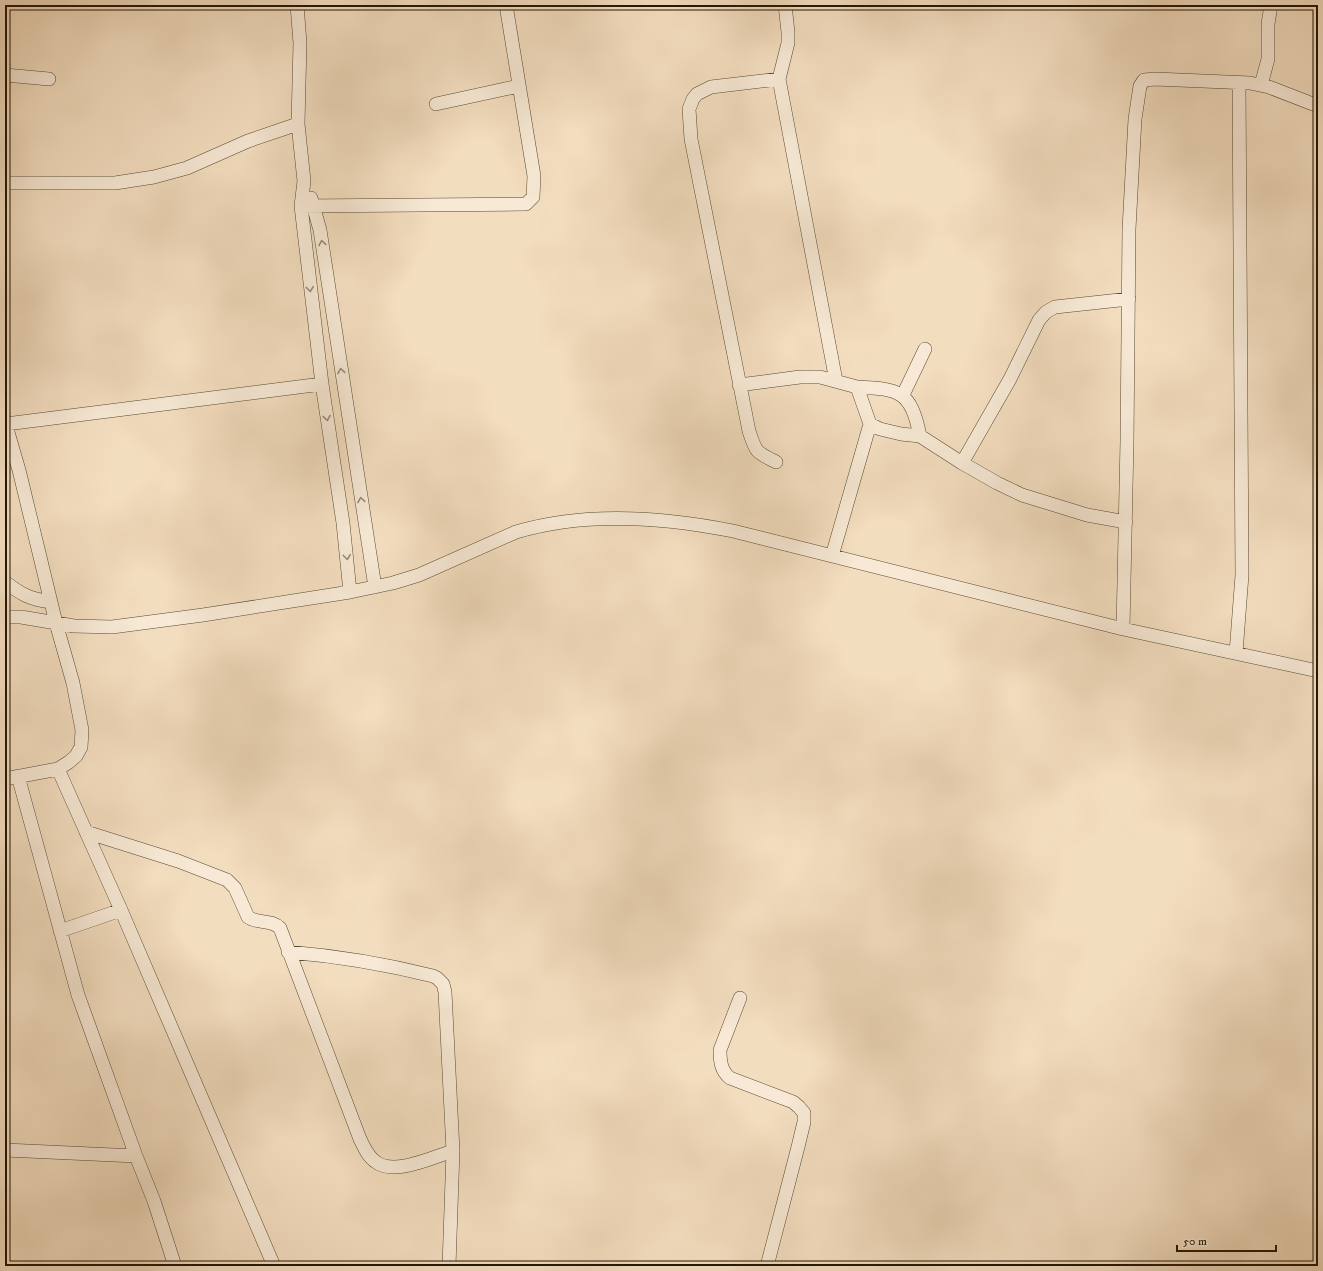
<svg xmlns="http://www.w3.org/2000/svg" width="1323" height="1271" viewBox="0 0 1323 1271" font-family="'IM FELL DW Pica',serif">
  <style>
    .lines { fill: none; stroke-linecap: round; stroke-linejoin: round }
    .minor-casing { stroke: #574833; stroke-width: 14 }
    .minor { stroke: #f7e9d5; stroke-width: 13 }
    .oneway { stroke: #988a77 }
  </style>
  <rect width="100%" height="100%" fill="#f3ddbf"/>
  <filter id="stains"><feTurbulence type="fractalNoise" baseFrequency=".005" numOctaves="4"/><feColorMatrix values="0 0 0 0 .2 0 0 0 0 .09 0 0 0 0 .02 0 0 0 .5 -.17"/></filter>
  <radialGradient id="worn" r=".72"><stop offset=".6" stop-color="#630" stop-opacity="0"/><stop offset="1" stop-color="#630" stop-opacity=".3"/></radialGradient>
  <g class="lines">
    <defs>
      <path id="minor" d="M297 5 300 43 298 124 304 181 301 206 322 384 343 523 350 592
        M785 5 788 32V43L779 79 836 381
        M5 75 49 79
        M1261 85 1268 59V24L1271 5
        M436 104 519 86
        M5 183H115L154 177 187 168 248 141 298 124
        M311 198 320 230 375 587
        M301 206 526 204 533 197 534 176 506 5
        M739 385 800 377H820L857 387 870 424 832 556
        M857 387C900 389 911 391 920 436
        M903 395 925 349
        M5 422 19 470 56 623 73 683 82 730 81 747 76 756 69 762 58 769 5 779
        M6 424 322 384
        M870 424 880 429 901 434 920 436 962 463 997 483 1022 495 1087 515 1126 522
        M776 462C756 452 756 453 749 431L691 139 689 109 693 99 697 94 711 87 779 79
        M962 463 1010 379 1039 320 1046 312 1055 307 1129 299
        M5 582C22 595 30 599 51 602
        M5 617H21L74 626 112 627 203 615 350 592 393 583 419 575 516 532C586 511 663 517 733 531L1123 629 1318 671
        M1123 629 1127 441 1129 229 1135 119 1140 86 1144 80 1155 79 1250 83 1269 87 1318 106
        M1236 653 1242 575 1239 83
        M58 769 121 910 274 1266
        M18 776 78 995 136 1156 154 1201 175 1266
        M86 832 178 861 227 880 235 888 248 917C257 924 271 919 280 928L360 1139C364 1147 368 1157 376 1162 394 1176 433 1157 453 1151L449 1266
        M60 931 121 910
        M288 952C337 956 385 964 433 976L437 978 443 984 445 992 453 1151
        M740 998 720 1050C720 1061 721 1071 730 1078L793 1102 799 1107 804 1113V1122L798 1147 767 1266
        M5 1150 136 1156"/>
    </defs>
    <use href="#minor" class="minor-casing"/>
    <use href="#minor" class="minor"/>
  </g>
  <defs><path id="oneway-chevron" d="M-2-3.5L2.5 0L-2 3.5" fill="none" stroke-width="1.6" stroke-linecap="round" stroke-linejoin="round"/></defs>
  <g class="oneway">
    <use href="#oneway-chevron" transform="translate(322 243) rotate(-99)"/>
    <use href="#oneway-chevron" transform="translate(310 289) rotate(83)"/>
    <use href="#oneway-chevron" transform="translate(341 371) rotate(-99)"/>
    <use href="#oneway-chevron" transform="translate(327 418) rotate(81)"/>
    <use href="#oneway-chevron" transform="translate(361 500) rotate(-99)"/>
    <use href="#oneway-chevron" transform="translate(347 557) rotate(83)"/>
  </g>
  <rect width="1323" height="1271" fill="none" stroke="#f3ddbf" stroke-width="20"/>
  <rect x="6" y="6" width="1311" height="1259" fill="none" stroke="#231704" stroke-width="2"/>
  <rect x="10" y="10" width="1303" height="1251" fill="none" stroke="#231704"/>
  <path d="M1177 1245v6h99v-6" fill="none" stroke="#231704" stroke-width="2"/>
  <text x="1183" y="1245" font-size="12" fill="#231704" stroke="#f7e9d5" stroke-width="3" paint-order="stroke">50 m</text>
  <rect width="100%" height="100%" filter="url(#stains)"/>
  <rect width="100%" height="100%" fill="url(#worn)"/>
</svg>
